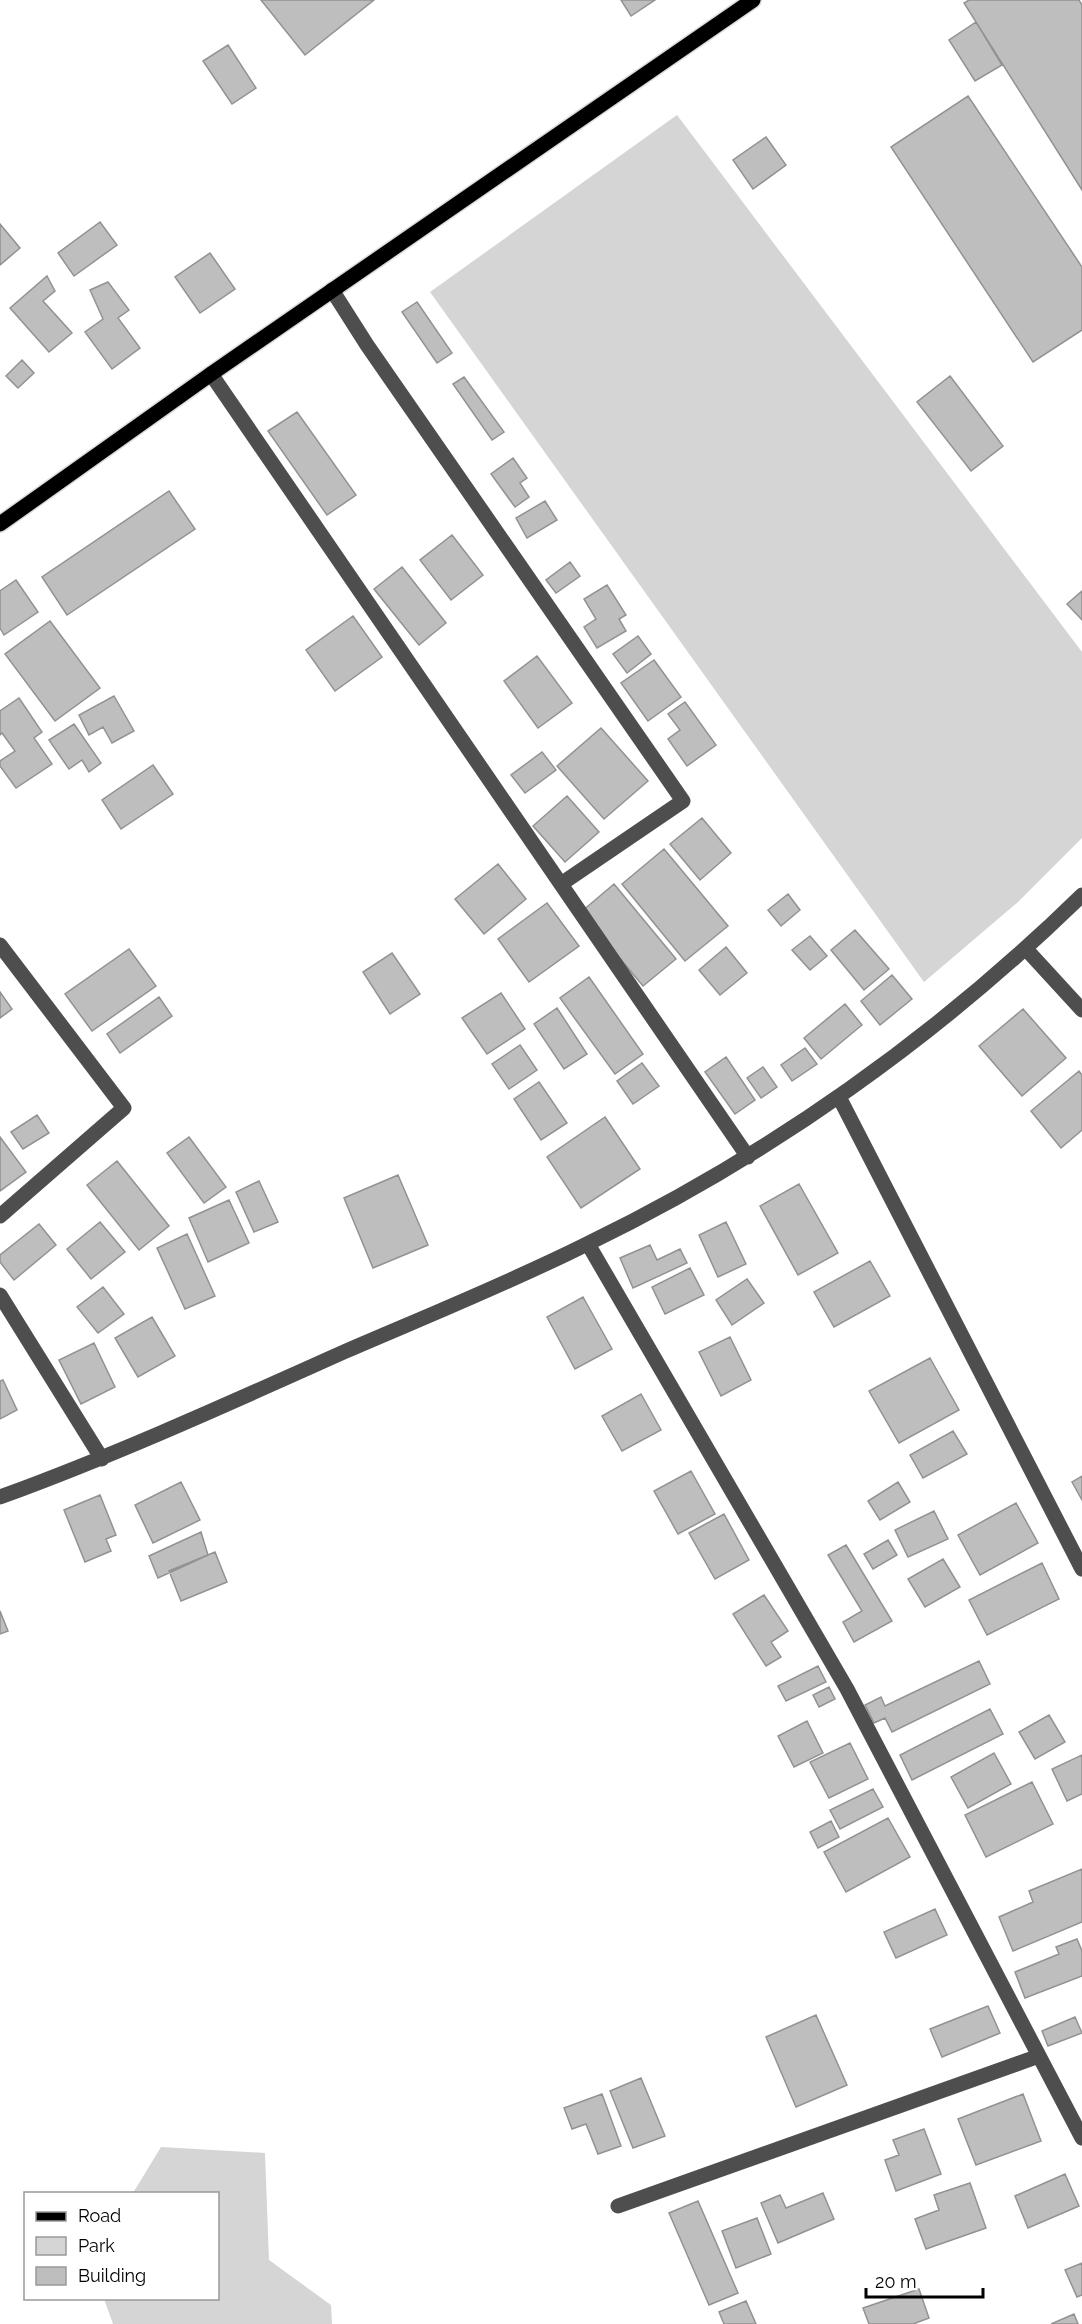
<svg xmlns="http://www.w3.org/2000/svg" width="1082" height="2324" viewBox="0 0 1082 2324" font-family="Raleway,sans-serif">
  <style>
    .green { fill: #d5d5d5 }
    .building { fill: #bebebe; stroke: #929292; stroke-width: 1.5 }
    .lines { fill: none; stroke-linecap: round; stroke-linejoin: round }
    .major-casing { stroke: #dbdbdb; stroke-width: 18 }
    .minor { stroke: #4e4e4e; stroke-width: 15 }
    .major { stroke: #000; stroke-width: 15 }
  </style>
  <rect width="100%" height="100%" fill="#fff"/>
  <path class="green" d="M677 115 1082 652V838L1018 902 924 982 430 292Z
    M161 2147 265 2153 269 2260 331 2305 332 2324H113L104 2299 218 2298V2194L133 2193Z"/>
  <path class="building" d="M261 0H374L305 55Z
    M621 0H655L631 16Z
    M969 0H1079L1082 5V190L964 3Z
    M976 22 1002 65 975 81 949 40Z
    M228 45 256 88 232 104 203 61Z
    M968 96 1082 267V330L1033 362 891 147Z
    M766 137 786 165 753 189 733 160Z
    M100 222 117 245 74 276 58 253Z
    M0 224 20 248 0 265Z
    M210 253 235 289 200 313 175 277Z
    M47 276 55 291 43 301 72 333 49 352 10 308Z
    M108 282 129 310 118 318 140 348 112 369 85 332 103 319 90 290Z
    M417 302 452 353 437 363 402 312Z
    M22 360 34 373 18 388 6 376Z
    M950 376 1003 446 971 471 917 402Z
    M464 377 504 432 492 440 453 384Z
    M297 412 356 495 327 515 268 431Z
    M513 458 527 478 520 483 529 497 515 507 491 474Z
    M169 491 195 529 67 615 42 577Z
    M545 501 557 520 527 538 516 518Z
    M452 535 483 575 451 600 420 560Z
    M570 562 580 576 556 593 546 580Z
    M402 567 446 623 419 645 374 589Z
    M16 580 38 612 4 635 0 628V591Z
    M607 585 626 615 619 619 626 631 597 648 584 627 596 619 584 599Z
    M1082 591V620L1067 604Z
    M353 616 382 657 335 691 306 650Z
    M50 621 100 688 55 721 5 654Z
    M638 636 651 654 627 673 613 654Z
    M537 656 572 703 538 728 504 681Z
    M654 660 681 697 648 721 621 683Z
    M114 696 134 731 112 743 103 727 89 735 79 715Z
    M19 698 42 732 34 738 52 764 16 788 0 766V761L15 751 2 733 0 735V711Z
    M685 702 716 745 687 766 668 739 680 730 668 714Z
    M74 724 101 763 89 772 82 760 69 769 49 740Z
    M601 728 648 781 604 819 557 766Z
    M542 752 556 770 525 793 511 775Z
    M153 765 173 794 121 829 102 800Z
    M567 796 599 832 565 862 533 826Z
    M702 818 731 853 700 880 670 844Z
    M664 849 728 926 685 961 622 884Z
    M498 864 526 899 484 934 455 899Z
    M614 884 676 959 643 986 581 912Z
    M788 894 800 910 781 926 768 910Z
    M547 903 579 946 529 982 498 939Z
    M855 930 889 969 864 990 831 950Z
    M810 936 827 956 810 970 792 950Z
    M726 947 747 973 720 995 699 970Z
    M129 949 156 986 92 1031 65 994Z
    M392 953 420 994 390 1014 363 972Z
    M892 975 912 999 880 1025 861 1001Z
    M589 977 643 1054 615 1074 560 998Z
    M0 992 12 1009 0 1018Z
    M501 993 525 1029 487 1054 462 1018Z
    M159 997 172 1016 120 1053 107 1034Z
    M845 1004 862 1025 821 1059 804 1038Z
    M557 1008 587 1054 564 1069 534 1024Z
    M1023 1009 1066 1058 1022 1096 979 1046Z
    M520 1045 537 1070 509 1089 492 1064Z
    M805 1048 817 1064 792 1081 781 1065Z
    M726 1057 755 1100 735 1114 705 1072Z
    M642 1063 659 1086 633 1104 617 1081Z
    M763 1067 777 1087 761 1098 747 1078Z
    M1079 1071 1082 1075V1130L1061 1148 1031 1111Z
    M539 1082 567 1123 541 1140 514 1099Z
    M37 1115 49 1133 23 1149 11 1132Z
    M605 1117 640 1169 581 1208 547 1157Z
    M0 1137 26 1172 0 1191Z
    M189 1137 226 1187 204 1203 167 1153Z
    M117 1161 169 1226 139 1250 87 1185Z
    M398 1175 428 1245 373 1268 344 1198Z
    M259 1181 278 1222 254 1232 236 1192Z
    M799 1184 838 1253 798 1275 760 1206Z
    M229 1200 249 1243 208 1262 189 1218Z
    M100 1222 125 1252 91 1279 67 1249Z
    M726 1222 746 1264 718 1277 699 1235Z
    M39 1224 56 1245 14 1280 0 1262V1255Z
    M187 1234 215 1296 185 1309 157 1248Z
    M650 1245 657 1260 680 1249 687 1263 633 1288 620 1258Z
    M870 1261 890 1296 834 1327 814 1292Z
    M690 1268 704 1295 665 1314 652 1287Z
    M747 1279 764 1303 732 1325 716 1300Z
    M103 1287 124 1314 98 1333 77 1307Z
    M583 1297 612 1349 575 1369 547 1317Z
    M152 1317 175 1356 138 1377 115 1338Z
    M730 1337 751 1380 721 1396 699 1352Z
    M94 1343 115 1387 81 1404 59 1360Z
    M930 1358 959 1410 899 1443 869 1391Z
    M3 1380 17 1410 0 1419V1381Z
    M641 1394 661 1430 622 1451 602 1416Z
    M953 1431 967 1454 923 1478 910 1455Z
    M691 1471 715 1514 678 1534 654 1491Z
    M1082 1476V1500L1072 1482Z
    M181 1482 200 1520 153 1543 135 1505Z
    M898 1482 910 1502 880 1520 868 1501Z
    M100 1495 116 1535 106 1539 111 1551 85 1562 64 1510Z
    M1016 1503 1038 1543 980 1575 958 1535Z
    M934 1511 948 1539 908 1557 895 1530Z
    M724 1514 749 1560 715 1579 689 1533Z
    M201 1532 208 1555 158 1578 149 1556Z
    M888 1540 897 1555 873 1569 864 1554Z
    M846 1545 892 1621 854 1642 843 1622 862 1611 828 1555Z
    M215 1552 227 1582 181 1601 169 1571Z
    M943 1559 960 1587 925 1607 908 1579Z
    M1042 1563 1059 1599 987 1635 969 1600Z
    M764 1595 788 1631 771 1642 781 1657 766 1666 733 1614Z
    M0 1611 8 1631 0 1634Z
    M979 1661 990 1684 892 1732 885 1718 874 1723 865 1705 881 1697 885 1706Z
    M818 1666 826 1682 786 1701 778 1686Z
    M829 1687 835 1699 819 1707 813 1695Z
    M990 1709 1003 1734 912 1780 900 1755Z
    M1049 1715 1065 1742 1035 1759 1019 1732Z
    M807 1721 823 1753 794 1767 778 1736Z
    M850 1743 868 1779 829 1798 810 1762Z
    M994 1753 1011 1784 968 1808 951 1777Z
    M1082 1755V1794L1067 1801 1052 1769Z
    M1032 1782 1053 1824 986 1857 965 1815Z
    M873 1789 883 1807 840 1829 830 1810Z
    M888 1818 910 1857 846 1892 824 1852Z
    M831 1821 839 1837 818 1848 810 1832Z
    M1082 1869V1922L1013 1951 999 1917 1033 1902 1029 1891Z
    M935 1909 947 1935 896 1958 884 1932Z
    M1077 1939 1082 1951V1976L1025 1998 1015 1972 1059 1954 1056 1947Z
    M988 2006 1000 2033 942 2057 930 2029Z
    M816 2015 847 2085 796 2107 766 2037Z
    M1075 2017 1082 2033 1048 2046 1042 2031Z
    M641 2078 665 2136 633 2148 610 2091Z
    M602 2094 621 2146 598 2154 586 2124 572 2129 564 2108Z
    M1023 2094 1041 2141 976 2165 958 2119Z
    M924 2129 941 2174 896 2191 885 2160 899 2155 893 2140Z
    M1065 2174 1079 2206 1028 2228 1015 2196Z
    M970 2183 986 2228 926 2249 915 2219 939 2210 934 2195Z
    M823 2193 834 2219 778 2243 761 2203 780 2195 786 2208Z
    M698 2201 738 2293 709 2305 669 2213Z
    M757 2218 771 2254 736 2268 722 2231Z
    M1082 2263V2295L1077 2297 1065 2270Z
    M919 2289 929 2318 913 2324H869L863 2308Z
    M746 2301 756 2324H724L719 2312Z
    M1074 2314 1078 2324H1051Z"/>
  <g class="lines">
    <defs>
      <path id="major" d="M0 524 211 374 753 0"/>
    </defs>
    <use href="#major" class="major-casing"/>
    <path class="minor" d="M332 290 367 345 683 801 561 884
      M211 374 748 1157
      M0 945 124 1108 0 1216
      M1026 949 1082 1010
      M839 1097 1082 1569
      M588 1244 847 1689 1082 2138
      M0 1295 102 1459
      M0 1497C118 1454 232 1402 346 1351 427 1316 509 1283 587 1244 769 1156 938 1036 1082 895
      M618 2206 1039 2056"/>
    <use href="#major" class="major"/>
  </g>
  <rect x="24" y="2192" width="195" height="108" fill="#ffffff" stroke="#999999" stroke-width="1.5"/>
  <rect x="36" y="2212" width="30" height="9" fill="#000000" stroke="#999999" stroke-width="1.5"/>
  <text x="78" y="2222" font-size="18" fill="#000000">Road</text>
  <rect x="36" y="2237" width="30" height="18" fill="#d5d5d5" stroke="#999999" stroke-width="1.5"/>
  <text x="78" y="2252" font-size="18" fill="#000000">Park</text>
  <rect x="36" y="2267" width="30" height="18" fill="#bebebe" stroke="#999999" stroke-width="1.5"/>
  <text x="78" y="2282" font-size="18" fill="#000000">Building</text>
  <path d="M866 2288v9h117v-9" fill="none" stroke="#000000" stroke-width="3"/>
  <text x="875" y="2288" font-size="18" fill="#000000" stroke="#ffffff" stroke-width="4.5" paint-order="stroke">20 m</text>
</svg>
